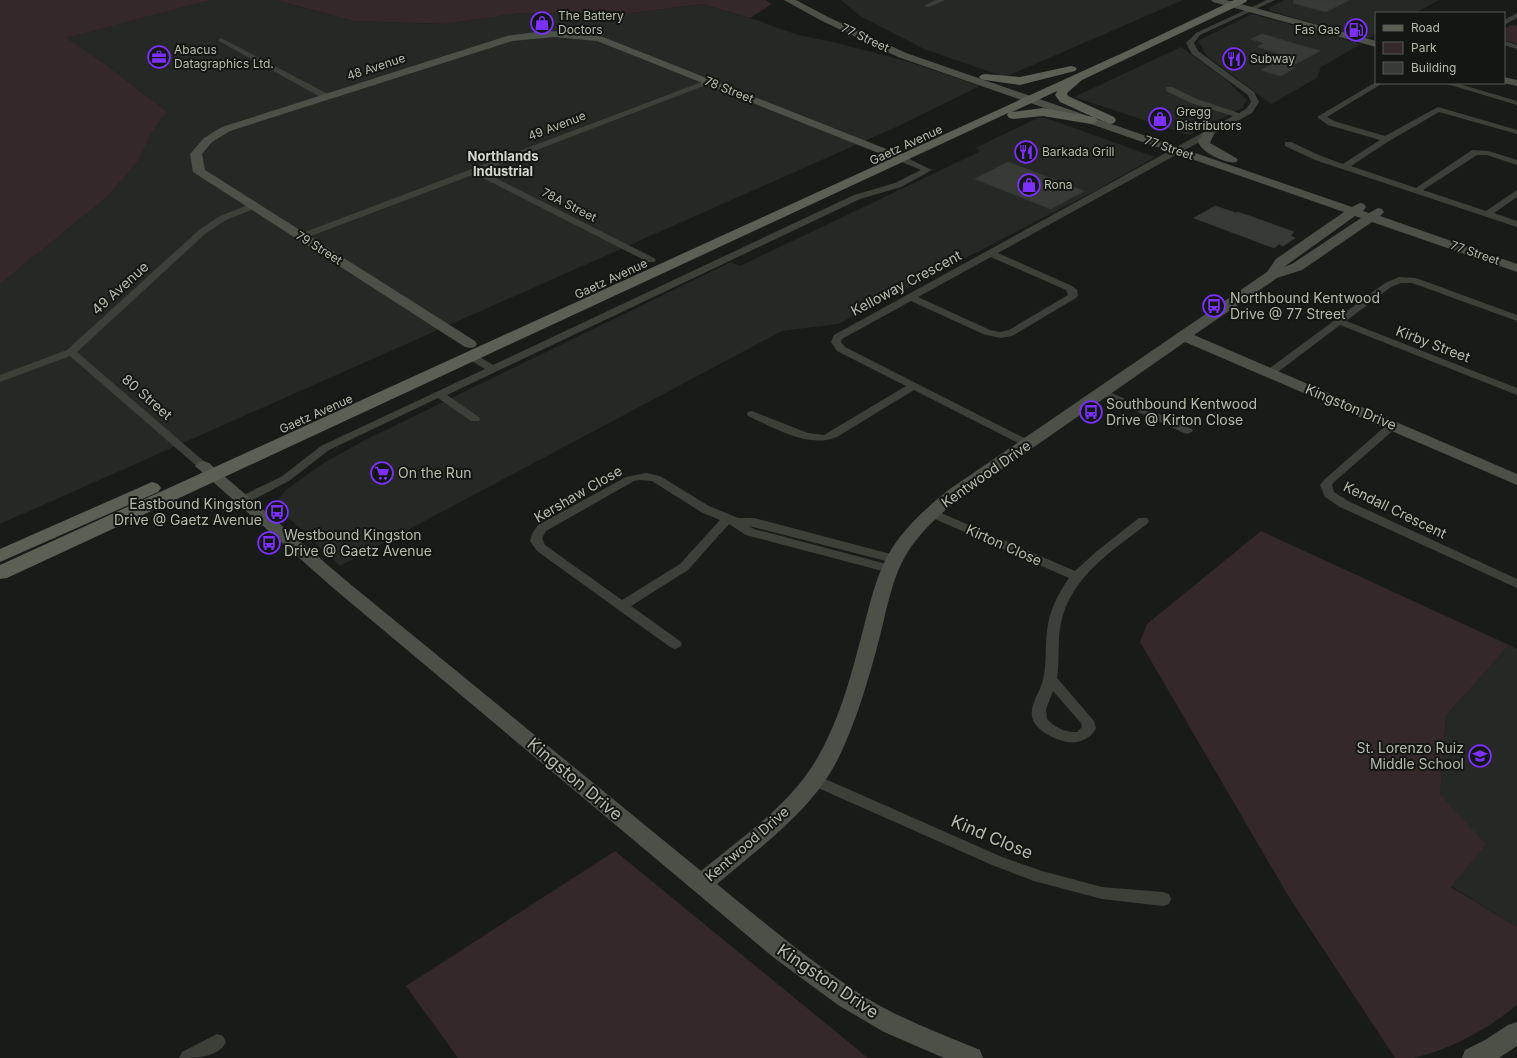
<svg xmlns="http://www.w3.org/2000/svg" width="1517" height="1058" viewBox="0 0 1517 1058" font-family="Inter,sans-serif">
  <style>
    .built { fill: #262825 }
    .green { fill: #34282a }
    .building { fill: #383a36; stroke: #343733 }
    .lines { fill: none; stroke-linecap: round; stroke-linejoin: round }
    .street { fill: #3d4039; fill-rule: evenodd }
    .secondary { fill: #4c5147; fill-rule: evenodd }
    .primary { fill: #5b6055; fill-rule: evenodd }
    .labels { text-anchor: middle; stroke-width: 4; stroke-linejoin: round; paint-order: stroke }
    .far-poi-label { font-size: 12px; fill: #b5bbaa; stroke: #141614; text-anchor: start }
    .far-street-label { font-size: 12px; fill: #b5bbaa; stroke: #141614 }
    .far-quarter-label { font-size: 13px; font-weight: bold; fill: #d2d7cc; stroke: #141614 }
    .street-label { font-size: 14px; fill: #b5bbaa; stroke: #141614 }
    .poi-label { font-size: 14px; fill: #b5bbaa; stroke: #141614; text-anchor: start }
    .near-street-label { font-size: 17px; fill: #b5bbaa; stroke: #141614 }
  </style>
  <rect width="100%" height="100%" fill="#191b19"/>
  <g class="built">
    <path d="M211 0H276L353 21 445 24 521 13 625 14 702 4 756 20 798 35 833 42 909 62 980 86 894 128 0 524V284L107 197 139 160 152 132 167 112 108 66 65 38Z"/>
    <path d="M841 0H1183L1005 77 924 49 860 16Z"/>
    <path d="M1284 0H1439L1415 13H1376V34L1367 39 1271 11 1269 8Z"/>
    <path d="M1252 14 1361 44 1321 67 1317 78 1271 104 1207 56 1198 41Z"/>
    <path d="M1181 47 1225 79 1247 100 1242 108 1189 135 1074 97Z"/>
    <path d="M1038 118H1046L1155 157 1093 192 838 324 782 331 340 566 274 504 286 490 322 464 363 441 731 262 740 266 981 151 975 148Z"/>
    <path d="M1509 645 1517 649V927L1451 886 1440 795 1446 716Z"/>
  </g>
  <g class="green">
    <path d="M0 0H211L66 38 108 66 167 112 152 132 139 160 107 197 0 284Z"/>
    <path d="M276 0H766L772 4 750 18 702 4 625 14 521 13 445 24 353 21Z"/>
    <path d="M1511 25 1517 26V44L1504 40V29Z"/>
    <path d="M1261 531 1509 645 1446 716 1440 795 1486 844 1451 887 1517 927V1005C1488 1029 1451 1049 1414 1058 1408 1058 1401 1058 1395 1058L1289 897 1140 642 1147 624Z"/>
    <path d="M615 851 868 1058H458L406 986Z"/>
  </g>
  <g class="building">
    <path d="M1294 0H1349L1326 12 1293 3Z"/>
    <path d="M1262 34 1320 51 1290 67 1294 68 1281 76 1261 70 1288 56 1257 47 1264 43 1251 39Z"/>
    <path d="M1008 162 1084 191 1051 209 975 179Z"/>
    <path d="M1215 206 1236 213 1238 212 1294 232 1290 236 1295 238 1283 246 1279 244 1274 248 1194 218Z"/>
  </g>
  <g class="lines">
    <g class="street">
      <path d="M936 0H945L929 7 924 6Z"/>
      <path d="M1267 0H1275L1200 35 1194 43 1198 51 1254 92 1259 102 1252 113 998 253 1072 286 1077 290 1078 296 1076 298 1012 336 1000 338 983 334 911 301 842 339 841 342 845 347 1032 442 1034 444 1032 446H1024L914 390 837 437C808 449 775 428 748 416L747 414 748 412 752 411 808 433 824 435 906 386 837 351 831 342 834 335 1233 116 1191 103 1166 91V87H1172L1197 99 1239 113 1246 109 1251 102 1248 95 1192 54 1186 43 1196 33ZM991 257 1066 290 1068 295 1009 330 1000 332 990 330 918 297Z"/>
      <path d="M1517 13V18L1504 25V20Z"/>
      <path d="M221 38 330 95 331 97 327 99H324L219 41 218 40Z"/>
      <path d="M1504 41 1517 45V49L1504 45Z"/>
      <path d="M707 80H713L714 82 482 171 654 258 656 260 654 262H648L475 174 303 239H297L296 237 297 235Z"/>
      <path d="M1376 82V83H1383L1327 117 1334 121 1385 136 1438 107 1517 130V134L1439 112 1389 141 1351 166 1416 188 1472 150 1488 151 1517 160V165L1487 155H1477L1423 190 1486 211 1517 190V197L1494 213 1517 221V227L1315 160 1285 146V142H1291L1321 156 1343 164 1380 140 1328 125 1317 117Z"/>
      <path d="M1444 83H1456L1517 101V105Z"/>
      <path d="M897 156H903L932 170 901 187 860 199 447 395 479 417 480 419 479 421H471L438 398 329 450 289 481 247 503H239L237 500 239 497 281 477 321 446 485 369 467 358 466 356 467 354H475L493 365 854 195 895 183 921 170 897 160Z"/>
      <path d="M253 203 257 206 256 208 226 220 205 234 77 352 207 464 209 466 207 468H199L70 356 0 382V375L67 350 199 230 220 216Z"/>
      <path d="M1399 277 1416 278 1517 315V321L1412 283H1401L1391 287 1346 321 1517 388V395L1340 325 1274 375H1266L1265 373 1266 371 1385 283Z"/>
      <path d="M1103 389 1192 429 1193 431 1188 434 1184 433 1099 394 1098 392Z"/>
      <path d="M1393 422 1398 425 1397 427 1333 483 1332 485 1334 492 1348 501 1517 579V588L1340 507 1325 497 1320 485 1325 479 1389 423Z"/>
      <path d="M646 473 660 476 709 506 738 518H754L898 556 900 559 898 562 894 563 749 526 754 529 894 566 896 569 894 572 890 573 746 535 729 524 688 570 631 606 680 641 682 644 680 647 675 649 670 647 537 551 530 541 532 534 538 525 626 477ZM640 480 652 481 701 512 720 520 680 564 622 600 545 545 542 538 546 531 634 481Z"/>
      <path d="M932 509 1075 571 1097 551 1139 518H1147L1149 521 1147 524C1112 551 1071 576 1061 623 1057 641 1060 660 1057 678L1094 721 1096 728C1092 736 1086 740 1077 742 1064 745 1035 732 1032 717 1030 704 1040 692 1043 680 1047 664 1045 647 1047 631 1049 611 1058 594 1069 578L928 516 926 513 928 510ZM1053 691 1081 723 1082 727 1077 732C1066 733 1054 727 1047 719L1046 709Z"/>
      <path d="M814 774 1002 857 1042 871 1102 887 1163 892 1169 894 1171 899 1169 904 1163 906 1102 899 1034 881 992 865 809 784 807 780 809 776Z"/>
      <path d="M217 1034 223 1036 226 1042C218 1058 195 1058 179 1058L182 1052Z"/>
    </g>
    <g class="secondary">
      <path d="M784 0H796L828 17 906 53 1352 207 1360 203 1364 204 1366 207 1363 211 1369 213 1378 208 1382 209 1384 212 1380 216 1517 264V272L1372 222 1302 270 1277 278 1194 335 1517 474V485L1185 342 959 499C940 514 920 532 907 553 892 578 887 608 880 636 869 678 857 720 838 759 811 812 761 846 717 884 761 920 806 958 854 990 892 1016 937 1032 980 1050L983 1058H944L884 1032 838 1005 773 957 332 587 195 466 197 463 203 461 209 463 344 579 701 871C743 836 792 804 819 755 841 716 852 672 863 630 870 604 875 579 888 555 902 530 925 509 947 491L1267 272 1276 259 1344 212 898 57 822 21ZM1355 216 1361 218 1292 264 1284 267Z"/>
      <path d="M1211 0H1226L1376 41V47L1213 2Z"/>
      <path d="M544 31 577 32 603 37 904 156 906 158 904 160H896L597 41 555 37 512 41 230 131 212 142 202 154 205 170 475 341 477 344 475 347 470 348 465 347 193 172 190 154 204 138 222 127 507 36Z"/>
      <path d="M1504 77 1517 80V86L1503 83Z"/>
      <path d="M1208 131 1214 134 1210 143 1236 158 1238 160 1236 162C1227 165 1199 151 1198 141L1204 132Z"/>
      <path d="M1517 1022V1046L1499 1058H1462L1465 1050 1485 1040 1508 1025Z"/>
    </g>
    <g class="primary">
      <path d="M1234 0H1247L1246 2 1082 80 1067 93 1068 96 1114 117 1116 120 1114 123 1110 124 1096 118 1097 120 1095 123 1091 124 1043 116 1013 119 1009 118 1007 115 1008 113 7 578 0 579V565L1129 50ZM1057 91 1055 95 1060 102 1093 117 1043 108 1012 112Z"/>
      <path d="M1071 66 1075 67 1077 69 1075 71 1020 85 985 80 981 79 979 77 981 75 985 74 1020 77Z"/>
      <path d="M152 482 158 484 161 488 158 492 0 562V549Z"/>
    </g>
  </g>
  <defs>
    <g id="shop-ring" transform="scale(1.15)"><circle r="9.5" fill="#141614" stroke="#7b30fc" stroke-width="1.5"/><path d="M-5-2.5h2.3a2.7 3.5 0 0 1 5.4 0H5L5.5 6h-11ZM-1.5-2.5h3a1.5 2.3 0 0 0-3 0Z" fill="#7b30fc"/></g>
    <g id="fuel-ring" transform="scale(1.15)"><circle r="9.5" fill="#141614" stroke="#7b30fc" stroke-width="1.5"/><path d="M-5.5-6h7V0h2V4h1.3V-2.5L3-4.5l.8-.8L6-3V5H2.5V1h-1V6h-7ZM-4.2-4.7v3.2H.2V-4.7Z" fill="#7b30fc"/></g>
    <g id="office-ring" transform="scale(1.15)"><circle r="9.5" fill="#141614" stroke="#7b30fc" stroke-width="1.5"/><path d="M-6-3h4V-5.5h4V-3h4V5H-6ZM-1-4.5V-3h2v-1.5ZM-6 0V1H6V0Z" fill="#7b30fc"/></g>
    <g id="restaurant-ring" transform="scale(1.15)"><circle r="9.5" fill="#141614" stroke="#7b30fc" stroke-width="1.5"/><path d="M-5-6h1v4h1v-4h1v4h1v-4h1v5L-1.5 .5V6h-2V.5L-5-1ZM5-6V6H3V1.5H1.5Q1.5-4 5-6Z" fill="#7b30fc"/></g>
    <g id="bus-ring" transform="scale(1.15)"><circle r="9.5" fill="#141614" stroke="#7b30fc" stroke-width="1.5"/><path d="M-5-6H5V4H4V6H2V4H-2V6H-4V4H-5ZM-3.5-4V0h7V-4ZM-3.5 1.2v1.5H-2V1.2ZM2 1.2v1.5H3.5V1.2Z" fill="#7b30fc"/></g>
    <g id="supermarket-ring" transform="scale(1.15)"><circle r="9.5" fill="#141614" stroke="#7b30fc" stroke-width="1.5"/><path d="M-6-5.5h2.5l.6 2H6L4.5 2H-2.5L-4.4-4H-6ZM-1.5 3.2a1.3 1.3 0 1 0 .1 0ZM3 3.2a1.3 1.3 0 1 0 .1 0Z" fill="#7b30fc"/></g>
    <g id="school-ring" transform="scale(1.15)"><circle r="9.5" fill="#141614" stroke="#7b30fc" stroke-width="1.5"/><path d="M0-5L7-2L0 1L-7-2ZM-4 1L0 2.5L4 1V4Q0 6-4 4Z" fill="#7b30fc"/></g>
  </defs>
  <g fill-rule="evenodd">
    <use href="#shop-ring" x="542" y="23"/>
    <use href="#fuel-ring" x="1356" y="30"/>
    <use href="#office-ring" x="159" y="57"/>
    <use href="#restaurant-ring" x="1234" y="59"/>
    <use href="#shop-ring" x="1160" y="119"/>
    <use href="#restaurant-ring" x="1026" y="152"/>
    <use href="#shop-ring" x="1029" y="185"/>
    <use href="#bus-ring" x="1214" y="306"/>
    <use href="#bus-ring" x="1091" y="412"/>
    <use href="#supermarket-ring" x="382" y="473"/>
    <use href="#bus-ring" x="277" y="512"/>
    <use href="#bus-ring" x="269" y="543"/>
    <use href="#school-ring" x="1480" y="756"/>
  </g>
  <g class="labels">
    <g class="far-poi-label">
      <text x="558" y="20">The Battery<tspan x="558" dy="14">Doctors</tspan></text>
      <text x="1340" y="34" text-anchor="end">Fas Gas</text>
      <text x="174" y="54">Abacus<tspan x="174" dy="14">Datagraphics Ltd.</tspan></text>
      <text x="1250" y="63">Subway</text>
      <text x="1176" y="116">Gregg<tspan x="1176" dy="14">Distributors</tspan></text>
      <text x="1042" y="156">Barkada Grill</text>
      <text x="1044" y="189">Rona</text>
    </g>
    <g class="far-street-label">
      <text transform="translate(865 38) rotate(25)" y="4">77 Street</text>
      <text transform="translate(376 67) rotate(-18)" y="4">48 Avenue</text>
      <text transform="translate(729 90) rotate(22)" y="4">78 Street</text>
      <text transform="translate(557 126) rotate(-21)" y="4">49 Avenue</text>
      <text transform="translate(906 145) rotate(-25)" y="4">Gaetz Avenue</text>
      <text transform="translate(1169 148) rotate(19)" y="4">77 Street</text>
      <text transform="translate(569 205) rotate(27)" y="4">78A Street</text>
      <text transform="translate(319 248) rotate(32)" y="4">79 Street</text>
      <text transform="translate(1475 253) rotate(19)" y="4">77 Street</text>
      <text transform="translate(611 279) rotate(-25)" y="4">Gaetz Avenue</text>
      <text transform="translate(316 414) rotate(-24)" y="4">Gaetz Avenue</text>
    </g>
    <g class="far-quarter-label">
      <text x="503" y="161">Northlands<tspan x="503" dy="15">Industrial</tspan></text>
    </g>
    <g class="street-label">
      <text transform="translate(906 283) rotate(-28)" y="5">Kelloway Crescent</text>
      <text transform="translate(120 288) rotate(-42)" y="5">49 Avenue</text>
      <text transform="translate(1433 344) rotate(21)" y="5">Kirby Street</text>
      <text transform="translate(147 397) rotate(41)" y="5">80 Street</text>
      <text transform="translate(1351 407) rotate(23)" y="5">Kingston Drive</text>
      <text transform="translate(986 474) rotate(-35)" y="5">Kentwood Drive</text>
      <text transform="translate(578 494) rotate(-30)" y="5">Kershaw Close</text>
      <text transform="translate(1395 510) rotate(26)" y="5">Kendall Crescent</text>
      <text transform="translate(1004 545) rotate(24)" y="5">Kirton Close</text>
      <text transform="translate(747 844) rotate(-41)" y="5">Kentwood Drive</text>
    </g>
    <g class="poi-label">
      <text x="1230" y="303">Northbound Kentwood<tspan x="1230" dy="16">Drive @ 77 Street</tspan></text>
      <text x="1106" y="409">Southbound Kentwood<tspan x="1106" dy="16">Drive @ Kirton Close</tspan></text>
      <text x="398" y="478">On the Run</text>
      <text x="262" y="509" text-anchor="end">Eastbound Kingston<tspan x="262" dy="16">Drive @ Gaetz Avenue</tspan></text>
      <text x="284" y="540">Westbound Kingston<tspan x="284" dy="16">Drive @ Gaetz Avenue</tspan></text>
      <text x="1464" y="753" text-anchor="end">St. Lorenzo Ruiz<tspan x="1464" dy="16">Middle School</tspan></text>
    </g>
    <g class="near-street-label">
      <text transform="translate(575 779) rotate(40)" y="6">Kingston Drive</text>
      <text transform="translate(992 837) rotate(23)" y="6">Kind Close</text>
      <text transform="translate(828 981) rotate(34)" y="6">Kingston Drive</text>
    </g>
  </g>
  <rect x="1375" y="12" width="130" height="72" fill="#141614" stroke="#545850"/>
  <rect x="1383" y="25" width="20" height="6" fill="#5b6055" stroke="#545850"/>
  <text x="1411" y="32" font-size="12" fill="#b5bbaa">Road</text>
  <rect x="1383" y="42" width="20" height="12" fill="#34282a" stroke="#545850"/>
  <text x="1411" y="52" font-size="12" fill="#b5bbaa">Park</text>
  <rect x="1383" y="62" width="20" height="12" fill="#383a36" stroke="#545850"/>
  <text x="1411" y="72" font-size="12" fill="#b5bbaa">Building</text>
</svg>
